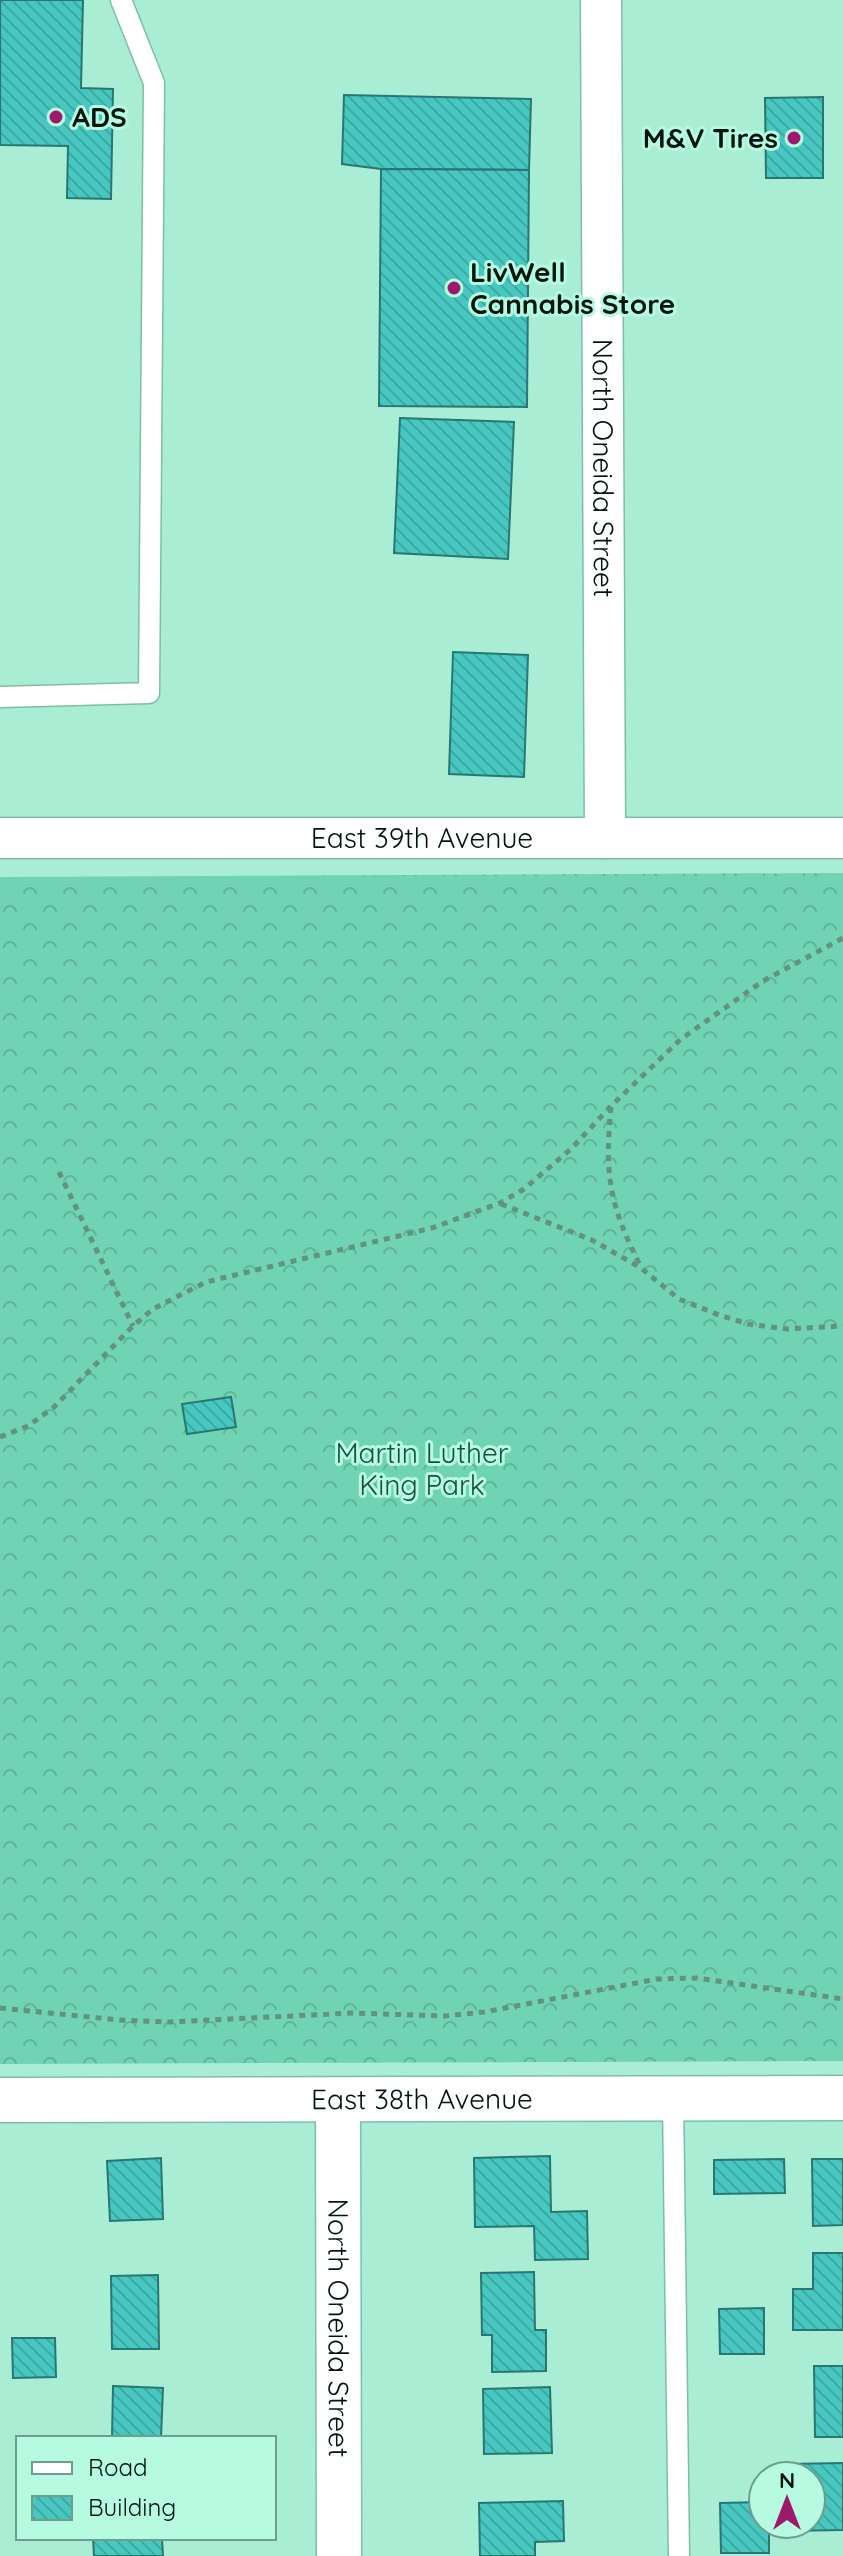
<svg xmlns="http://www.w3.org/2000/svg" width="843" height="2556" viewBox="0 0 843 2556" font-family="Quicksand,sans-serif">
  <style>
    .forest { fill: url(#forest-crowns) }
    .building { fill: url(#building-back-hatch); stroke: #297773; stroke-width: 2 }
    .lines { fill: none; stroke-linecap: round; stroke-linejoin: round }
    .lane-casing { stroke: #7dbea7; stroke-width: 23 }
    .street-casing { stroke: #7dbea7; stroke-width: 43 }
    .secondary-casing { stroke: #7dbea7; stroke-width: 47 }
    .path { stroke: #639281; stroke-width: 5; stroke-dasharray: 6 6; stroke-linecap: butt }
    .lane { stroke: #fff; stroke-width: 20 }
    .street { stroke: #fff; stroke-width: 40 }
    .secondary { stroke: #fff; stroke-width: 44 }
    .poi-dot { fill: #9e1969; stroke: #b7fae2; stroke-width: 3 }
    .labels { text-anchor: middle; stroke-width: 6; stroke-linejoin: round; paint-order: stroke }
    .poi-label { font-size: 28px; font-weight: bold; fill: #00150e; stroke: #b7fae2; text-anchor: start }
    .street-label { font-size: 28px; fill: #00150e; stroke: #b7fae2 }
    .park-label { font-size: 28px; fill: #155140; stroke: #b7fae2 }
  </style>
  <defs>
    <pattern id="forest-crowns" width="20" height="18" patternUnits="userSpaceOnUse" patternTransform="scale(2)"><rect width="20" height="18" fill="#70d3b3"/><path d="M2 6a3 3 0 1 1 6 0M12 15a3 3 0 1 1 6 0" fill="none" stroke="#5fb499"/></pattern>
    <pattern id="building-back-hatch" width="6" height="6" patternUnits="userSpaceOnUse" patternTransform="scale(2)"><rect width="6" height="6" fill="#47c7c0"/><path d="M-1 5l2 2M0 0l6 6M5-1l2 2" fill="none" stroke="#3caaa4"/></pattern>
  </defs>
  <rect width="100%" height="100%" fill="#aaedd5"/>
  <path class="forest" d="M843 873V2061L0 2064V877Z"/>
  <g class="building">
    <path d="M0 0H83L81 88 113 89 111 199 67 198 68 146 0 145Z"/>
    <path d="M344 95 531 99 529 170 381 169 342 164Z"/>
    <path d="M823 97V178H766L765 98Z"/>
    <path d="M381 169 529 170 527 407 379 406Z"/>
    <path d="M400 418 514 422 508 559 394 553Z"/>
    <path d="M453 652 528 655 524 777 449 774Z"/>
    <path d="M231 1397 236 1427 187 1434 182 1404Z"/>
    <path d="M550 2156 551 2212 587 2211 588 2259 535 2260 534 2226 475 2227 474 2158Z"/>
    <path d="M161 2158 163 2219 110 2221 107 2161Z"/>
    <path d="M784 2159 785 2193 714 2194V2160Z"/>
    <path d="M812 2159H843V2225L813 2226Z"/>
    <path d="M813 2253H843V2330H793V2289H813Z"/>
    <path d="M534 2272 535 2330H546V2371L492 2372V2335H482L481 2273Z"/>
    <path d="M158 2275 159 2349H112L111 2276Z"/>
    <path d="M764 2308V2354H720L719 2309Z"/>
    <path d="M12 2338H55L56 2377 13 2378Z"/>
    <path d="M814 2366H843V2437H815Z"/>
    <path d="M113 2386 163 2388 161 2438H112Z"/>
    <path d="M550 2387 552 2453 484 2454 483 2389Z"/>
    <path d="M843 2463V2530L787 2531V2524H811V2476H786V2464Z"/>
    <path d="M563 2501 564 2541 535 2542V2556H480L479 2503Z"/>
    <path d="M763 2502V2524H769V2553H721L720 2503Z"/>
    <path d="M93 2538H162L163 2556H94Z"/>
  </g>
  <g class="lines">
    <g class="lane-casing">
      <g id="lane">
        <path d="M0 697 149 693 154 83 121 0"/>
        <path d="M673 2098 679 2556"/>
      </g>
    </g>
    <g class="street-casing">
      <g id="street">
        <path id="s1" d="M601 0 605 838"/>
        <path id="s2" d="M0 838H843"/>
      </g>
    </g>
    <g class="secondary-casing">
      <g id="secondary">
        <path id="s3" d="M0 2100 843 2098"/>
        <path id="s4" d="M338 2100 339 2556"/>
      </g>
    </g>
    <g class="path">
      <path d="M611 1107C604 1175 610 1207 641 1267"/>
      <path d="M59 1172 133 1326"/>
      <path d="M501 1204 592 1240 641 1268 679 1299 719 1315 748 1324 787 1329 843 1326"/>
      <path d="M0 1437 28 1426 54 1407 133 1326 153 1309 206 1282 432 1228 500 1203 524 1189 572 1148 611 1106 681 1039 763 981 843 938"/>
      <path d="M0 2008 119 2020 169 2022 352 2013 445 2016 484 2012 657 1979 697 1978 843 1999"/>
    </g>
    <use href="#lane" class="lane"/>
    <use href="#street" class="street"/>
    <use href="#secondary" class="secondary"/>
  </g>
  <g class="poi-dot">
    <circle cx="56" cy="117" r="8"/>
    <circle cx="794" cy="138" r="8"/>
    <circle cx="454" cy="288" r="8"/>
  </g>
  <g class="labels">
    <g class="poi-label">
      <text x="72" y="127">ADS</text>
      <text x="778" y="148" text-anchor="end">M&amp;V Tires</text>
      <text x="470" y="282">LivWell<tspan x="470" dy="32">Cannabis Store</tspan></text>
    </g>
    <g class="street-label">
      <text dy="10" stroke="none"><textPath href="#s1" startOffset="468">North Oneida Street</textPath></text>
      <text dy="10" stroke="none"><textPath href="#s2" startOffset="422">East 39th Avenue</textPath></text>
      <text dy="10" stroke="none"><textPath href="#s3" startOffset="422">East 38th Avenue</textPath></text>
      <text dy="10" stroke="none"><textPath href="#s4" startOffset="228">North Oneida Street</textPath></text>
    </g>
    <g class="park-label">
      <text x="422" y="1463">Martin Luther<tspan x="422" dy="32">King Park</tspan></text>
    </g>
  </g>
  <rect x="16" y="2436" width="260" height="104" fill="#b7fae2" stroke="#6e9e8d" stroke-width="2"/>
  <rect x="32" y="2462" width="40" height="12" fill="#ffffff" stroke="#6e9e8d" stroke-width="2"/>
  <text x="88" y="2476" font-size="24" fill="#00150e">Road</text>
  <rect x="32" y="2496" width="40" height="24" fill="url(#building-back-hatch)" stroke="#6e9e8d" stroke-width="2"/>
  <text x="88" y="2516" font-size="24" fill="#00150e">Building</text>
  <g transform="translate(787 2500)"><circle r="38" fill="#b7fae2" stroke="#6e9e8d" stroke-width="2"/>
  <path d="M0-6L14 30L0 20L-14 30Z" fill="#9e1969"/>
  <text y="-12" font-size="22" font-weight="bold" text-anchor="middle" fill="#00150e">N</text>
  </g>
</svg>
